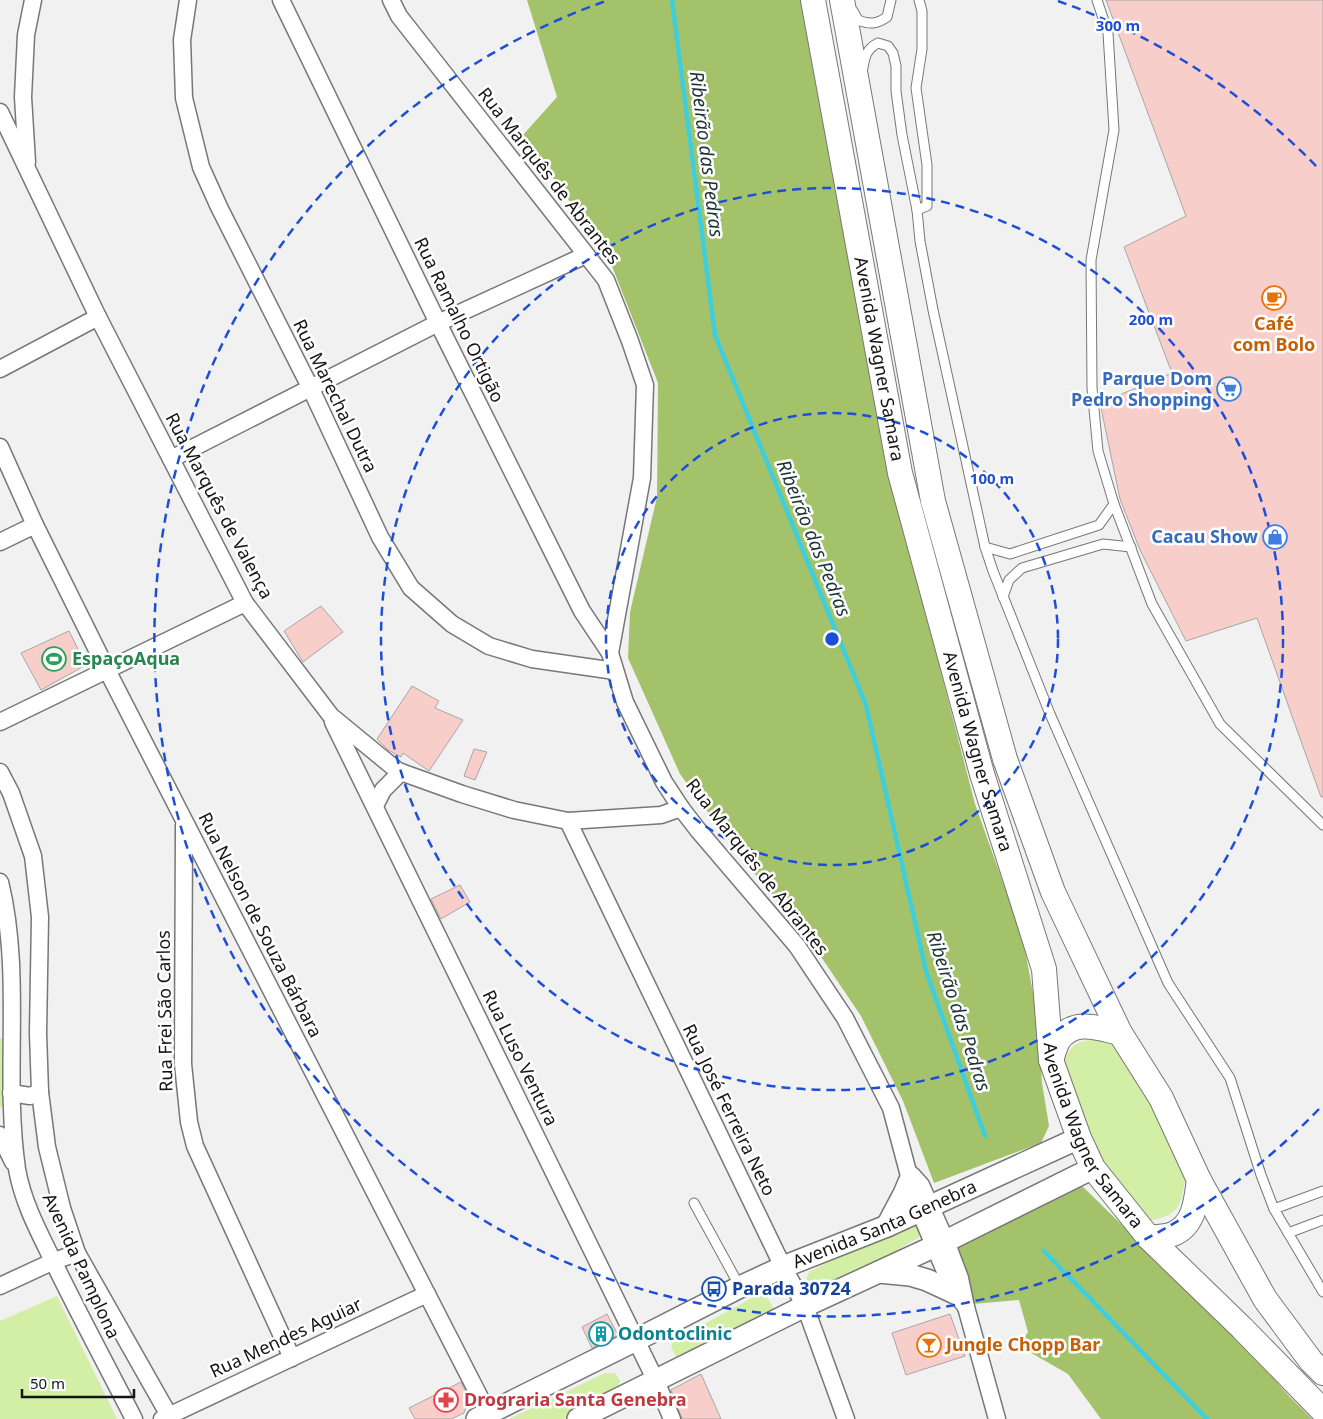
<svg xmlns="http://www.w3.org/2000/svg" width="1323" height="1419" viewBox="0 0 1323 1419" font-family="'Noto Sans',sans-serif">
  <style>
    .green { fill: #d3eea5 }
    .forest { fill: #a4c26a }
    .lines { fill: none; stroke-linecap: round; stroke-linejoin: round }
    .stream { stroke: #3fcfdc; stroke-width: 4.5 }
    .building { fill: #f8ceca; stroke: #a8a6a6 }
    .service-casing { stroke: #767777; stroke-width: 11 }
    .minor-casing { stroke: #767777; stroke-width: 19 }
    .tertiary-casing { stroke: #767777; stroke-width: 24 }
    .secondary-casing { stroke: #767777; stroke-width: 26 }
    .service { stroke: #fff; stroke-width: 9 }
    .minor { stroke: #fff; stroke-width: 16 }
    .tertiary { stroke: #fff; stroke-width: 21 }
    .secondary { stroke: #fff; stroke-width: 24 }
    .ring { fill: none; stroke: #1d4ed8; stroke-width: 2.5; stroke-dasharray: 9 6 }
    .labels { text-anchor: middle; stroke-width: 5; stroke-linejoin: round; paint-order: stroke }
    .street-label { font-size: 18px; fill: #141415; stroke: #fff }
    .food-label { font-size: 18px; font-weight: bold; fill: #c56008; stroke: #fff }
    .shop-label { font-size: 18px; font-weight: bold; fill: #366cbe; stroke: #fff; text-anchor: end }
    .leisure-label { font-size: 18px; font-weight: bold; fill: #27864d; stroke: #fff; text-anchor: start }
    .transit-label { font-size: 18px; font-weight: bold; fill: #164399; stroke: #fff; text-anchor: start }
    .culture-label { font-size: 18px; font-weight: bold; fill: #0d838f; stroke: #fff; text-anchor: start }
    .health-label { font-size: 18px; font-weight: bold; fill: #be3a42; stroke: #fff; text-anchor: start }
    .water-label { font-size: 19px; font-style: italic; fill: #1d3436; stroke: #fff }
    .centre { fill: #1d4ed8; stroke: #fff; stroke-width: 2.5 }
    .ring-label { font-size: 15px; text-anchor: middle; font-weight: bold; fill: #1d4ed8; stroke: #fff; stroke-width: 5; stroke-linejoin: round; paint-order: stroke }
  </style>
  <rect width="100%" height="100%" fill="#f1f1f2"/>
  <g class="green">
    <path d="M4 1037 6 1105 0 1108V1039Z"/>
    <path d="M1094 1040 1120 1046 1187 1171C1179 1209 1183 1215 1142 1222L1103 1163 1087 1131 1061 1069C1068 1050 1072 1041 1094 1040Z"/>
    <path d="M915 1220 921 1232 918 1238 820 1295 811 1288 806 1280 809 1272 904 1223Z"/>
    <path d="M759 1294 766 1296 775 1310 677 1359 671 1347 673 1341Z"/>
    <path d="M57 1296 117 1419H0V1321Z"/>
    <path d="M605 1373H615L620 1381 617 1390 563 1419H509Z"/>
  </g>
  <g class="forest">
    <path d="M527 0H804L888 467 975 804 1023 939 1038 1020 1042 1083 1049 1126 1041 1143 934 1183 903 1101 861 1016 809 939 740 856 680 774 628 658 630 612 657 497 658 383 608 256 523 135 557 97Z"/>
    <path d="M1081 1185 1233 1333 1289 1396 1312 1419H1101L1068 1374 1019 1346 1028 1332 1019 1300 973 1304 955 1248Z"/>
  </g>
  <g class="lines">
    <g class="stream">
      <path d="M672 0 715 335 866 705 926 971 985 1136"/>
      <path d="M1044 1251 1207 1419"/>
    </g>
  </g>
  <g class="building">
    <path d="M1106 0H1323V797H1321L1257 618 1186 641 1140 550 1120 499 1100 403 1172 373 1124 247 1186 216Z"/>
    <path d="M321 606 343 632 303 662 284 631Z"/>
    <path d="M69 631 86 665 41 690 21 653Z"/>
    <path d="M412 686 439 701 435 708 463 720 429 771 403 753 401 757 388 750 377 739Z"/>
    <path d="M474 749 487 752 475 780 464 776Z"/>
    <path d="M460 885 470 902 441 919 431 899Z"/>
    <path d="M607 1314 618 1335 592 1348 582 1327Z"/>
    <path d="M950 1314 965 1356 906 1375 892 1333Z"/>
    <path d="M701 1374 721 1419H682L671 1390Z"/>
    <path d="M461 1382 469 1398 464 1413 451 1419H415L409 1408Z"/>
  </g>
  <g class="lines">
    <g class="service-casing">
      <g id="service">
        <path d="M853 11 858 20C870 25 877 24 887 17L891 0"/>
        <path d="M863 68C865 55 867 49 878 43L888 46 893 53 896 66V91L902 135 917 210 920 241 933 310 985 547 993 571 1050 714 1168 983 1230 1078 1261 1175 1274 1209 1323 1292"/>
        <path d="M917 210 927 206V165L916 88 922 49V11L919 0"/>
        <path d="M1114 504 1152 604 1220 724 1323 825"/>
        <path d="M985 547 1010 554 1099 525 1114 504 1098 451 1092 388 1091 260 1114 130 1108 33 1097 0"/>
        <path d="M1003 597 1009 580 1022 568 1103 544 1131 547"/>
        <path d="M694 1203 740 1287"/>
        <path d="M1274 1209 1323 1191"/>
        <path d="M1288 1233 1323 1220"/>
      </g>
    </g>
    <g class="minor-casing">
      <g id="minor">
        <path d="M188 0 182 40 184 98 201 167 219 207 311 389 380 537 411 588 452 624 489 646 532 659 615 671"/>
        <path d="M281 0 438 323 582 611 610 653"/>
        <path d="M391 0 399 16 606 280 630 341 645 385 642 478 610 653 625 702 664 782 681 808 698 830 797 946 845 1018 891 1108 908 1172 911 1191 950 1283 955 1293 966 1307"/>
        <path d="M0 112 98 317 245 603 331 716 398 771 462 794 514 810 568 821 661 815 681 808"/>
        <path d="M27 162 23 97 26 35 33 0"/>
        <path d="M0 369 98 317"/>
        <path d="M0 447 35 525 107 670 491 1419"/>
        <path d="M171 459 438 323 586 255"/>
        <path d="M0 542 35 525"/>
        <path d="M0 722 245 603"/>
        <path d="M333 722 656 1381 672 1419"/>
        <path d="M0 772 11 793 33 856 40 917 38 1033 40 1092 47 1147 62 1208 77 1253 171 1419"/>
        <path d="M375 806 383 790 401 772"/>
        <path d="M568 821 783 1267 805 1306 846 1419"/>
        <path d="M184 825 183 1064 189 1122 195 1146 292 1358"/>
        <path d="M0 882C23 976 3 1073 17 1169 23 1204 41 1236 56 1267 81 1318 108 1368 134 1419"/>
        <path d="M11 1093 30 1096 40 1092"/>
        <path d="M0 1135 13 1162"/>
        <path d="M912 1175 921 1185 946 1241 960 1278 966 1307 997 1419"/>
        <path d="M0 1286 54 1261 77 1253"/>
        <path d="M162 1419 427 1294"/>
      </g>
    </g>
    <g class="tertiary-casing">
      <g id="tertiary">
        <path d="M887 1226 904 1194 909 1182"/>
        <path d="M879 1272 910 1275 927 1280 955 1293"/>
        <path id="s1" d="M477 1419 636 1340 740 1287 783 1267 887 1226 1079 1138"/>
        <path d="M578 1419 805 1306 946 1241 1093 1168"/>
      </g>
    </g>
    <g class="secondary-casing">
      <g id="secondary">
        <path id="s2" d="M813 0 900 473 982 774 1044 969 1051 1060 1079 1138 1093 1168 1149 1238 1242 1328 1323 1411"/>
        <path d="M842 0 933 501 1005 759 1053 892 1120 1033 1161 1098 1199 1180 1265 1299 1311 1361 1323 1373"/>
        <path d="M1051 1060C1053 1054 1055 1047 1058 1041 1073 1018 1098 1028 1120 1033"/>
        <path d="M1149 1238C1156 1237 1166 1237 1173 1234 1195 1225 1196 1200 1199 1180"/>
      </g>
    </g>
    <use href="#service" class="service"/>
    <use href="#minor" class="minor"/>
    <use href="#tertiary" class="tertiary"/>
    <use href="#secondary" class="secondary"/>
  </g>
  <g class="ring">
    <circle cx="832" cy="639" r="226"/>
    <circle cx="832" cy="639" r="451"/>
    <path d="M1319 1109A677 677 0 1 1 606 1M1058 1A677 677 0 0 1 1319 169"/>
  </g>
  <defs>
    <g id="cafe-ring" transform="scale(1.25)"><circle r="9.5" fill="#fff" stroke="#e8710a" stroke-width="1.5"/><path d="M-5.5-4.5H6V0H3Q3 3.5 0 3.5H-2.5Q-5.5 3.5-5.5 0ZM3-3.2v2h1.7v-2ZM-6 4.5H4V6H-6Z" fill="#e8710a"/></g>
    <g id="supermarket-ring" transform="scale(1.25)"><circle r="9.5" fill="#fff" stroke="#3f7fe0" stroke-width="1.5"/><path d="M-6-5.5h2.5l.6 2H6L4.5 2H-2.5L-4.4-4H-6ZM-1.5 3.2a1.3 1.3 0 1 0 .1 0ZM3 3.2a1.3 1.3 0 1 0 .1 0Z" fill="#3f7fe0"/></g>
    <g id="shop-ring" transform="scale(1.25)"><circle r="9.5" fill="#fff" stroke="#3f7fe0" stroke-width="1.5"/><path d="M-5-2.5h2.3a2.7 3.5 0 0 1 5.4 0H5L5.5 6h-11ZM-1.5-2.5h3a1.5 2.3 0 0 0-3 0Z" fill="#3f7fe0"/></g>
    <g id="stadium-ring" transform="scale(1.25)"><circle r="9.5" fill="#fff" stroke="#2e9e5b" stroke-width="1.5"/><path d="M0-5a6.5 5 0 1 0 0 10a6.5 5 0 1 0 0-10ZM-3.5-1.8h7v3.6h-7Z" fill="#2e9e5b"/></g>
    <g id="bus-ring" transform="scale(1.25)"><circle r="9.5" fill="#fff" stroke="#1a4fb4" stroke-width="1.5"/><path d="M-5-6H5V4H4V6H2V4H-2V6H-4V4H-5ZM-3.5-4V0h7V-4ZM-3.5 1.2v1.5H-2V1.2ZM2 1.2v1.5H3.5V1.2Z" fill="#1a4fb4"/></g>
    <g id="building-ring" transform="scale(1.25)"><circle r="9.5" fill="#fff" stroke="#0f9aa8" stroke-width="1.5"/><path d="M-4-6H4V6H1V3H-1V6H-4ZM-2.5-4.3h1.7v1.8h-1.7ZM.8-4.3h1.7v1.8H.8ZM-2.5-1h1.7V.8h-1.7ZM.8-1h1.7V.8H.8Z" fill="#0f9aa8"/></g>
    <g id="bar-ring" transform="scale(1.25)"><circle r="9.5" fill="#fff" stroke="#e8710a" stroke-width="1.5"/><path d="M-6-5H6L.8 .8V4.5H3.5V6h-7V4.5H-.8V.8Z" fill="#e8710a"/></g>
    <g id="pharmacy-ring" transform="scale(1.25)"><circle r="9.5" fill="#fff" stroke="#e0444e" stroke-width="1.5"/><path d="M-2-6h4v4h4v4h-4v4h-4v-4h-4v-4h4Z" fill="#e0444e"/></g>
  </defs>
  <g fill-rule="evenodd">
    <use href="#cafe-ring" x="1274" y="298"/>
    <use href="#supermarket-ring" x="1229" y="389"/>
    <use href="#shop-ring" x="1275" y="537"/>
    <use href="#stadium-ring" x="54" y="659"/>
    <use href="#bus-ring" x="714" y="1289"/>
    <use href="#building-ring" x="601" y="1334"/>
    <use href="#bar-ring" x="929" y="1345"/>
    <use href="#pharmacy-ring" x="446" y="1400"/>
  </g>
  <g class="labels">
    <g class="street-label">
      <text transform="translate(549 176) rotate(52)" y="6">Rua Marquês de Abrantes</text>
      <text transform="translate(459 320) rotate(64)" y="6">Rua Ramalho Ortigão</text>
      <text dy="6" stroke="none"><textPath href="#s2" startOffset="365">Avenida Wagner Samara</textPath></text>
      <text transform="translate(335 396) rotate(64)" y="6">Rua Marechal Dutra</text>
      <text transform="translate(219 506) rotate(62)" y="6">Rua Marquês de Valença</text>
      <text dy="6" stroke="none"><textPath href="#s2" startOffset="770">Avenida Wagner Samara</textPath></text>
      <text transform="translate(757 867) rotate(52)" y="6">Rua Marquês de Abrantes</text>
      <text transform="translate(260 925) rotate(63)" y="6">Rua Nelson de Souza Bárbara</text>
      <text transform="translate(165 1011) rotate(-91)" y="6">Rua Frei São Carlos</text>
      <text transform="translate(520 1058) rotate(64)" y="6">Rua Luso Ventura</text>
      <text transform="translate(729 1110) rotate(64)" y="6">Rua José Ferreira Neto</text>
      <text dy="6" stroke="none"><textPath href="#s2" startOffset="1175">Avenida Wagner Samara</textPath></text>
      <text dy="6" stroke="none"><textPath href="#s1" startOffset="452">Avenida Santa Genebra</textPath></text>
      <text transform="translate(81 1266) rotate(65)" y="6">Avenida Pamplona</text>
      <text transform="translate(286 1338) rotate(-25)" y="6">Rua Mendes Aguiar</text>
    </g>
    <g class="food-label">
      <text x="1274" y="330">Café<tspan x="1274" dy="21">com Bolo</tspan></text>
      <text x="946" y="1351" text-anchor="start">Jungle Chopp Bar</text>
    </g>
    <g class="shop-label">
      <text x="1212" y="385">Parque Dom<tspan x="1212" dy="21">Pedro Shopping</tspan></text>
      <text x="1258" y="543">Cacau Show</text>
    </g>
    <g class="leisure-label">
      <text x="72" y="665">EspaçoAqua</text>
    </g>
    <g class="transit-label">
      <text x="732" y="1295">Parada 30724</text>
    </g>
    <g class="culture-label">
      <text x="618" y="1340">Odontoclinic</text>
    </g>
    <g class="health-label">
      <text x="464" y="1406">Drograria Santa Genebra</text>
    </g>
    <g class="water-label">
      <text transform="translate(707 154) rotate(83)" y="7">Ribeirão das Pedras</text>
      <text transform="translate(814 538) rotate(68)" y="7">Ribeirão das Pedras</text>
      <text transform="translate(959 1011) rotate(72)" y="7">Ribeirão das Pedras</text>
    </g>
  </g>
  <circle cx="832" cy="639" r="8" class="centre"/>
  <g class="ring-label">
    <text x="1118" y="31">300 m</text>
    <text x="1151" y="325">200 m</text>
    <text x="992" y="484">100 m</text>
  </g>
  <path d="M22 1389v8h112v-8" fill="none" stroke="#141415" stroke-width="2.5"/>
  <text x="30" y="1389" font-size="15" fill="#141415" stroke="#ffffff" stroke-width="4" paint-order="stroke">50 m</text>
</svg>
